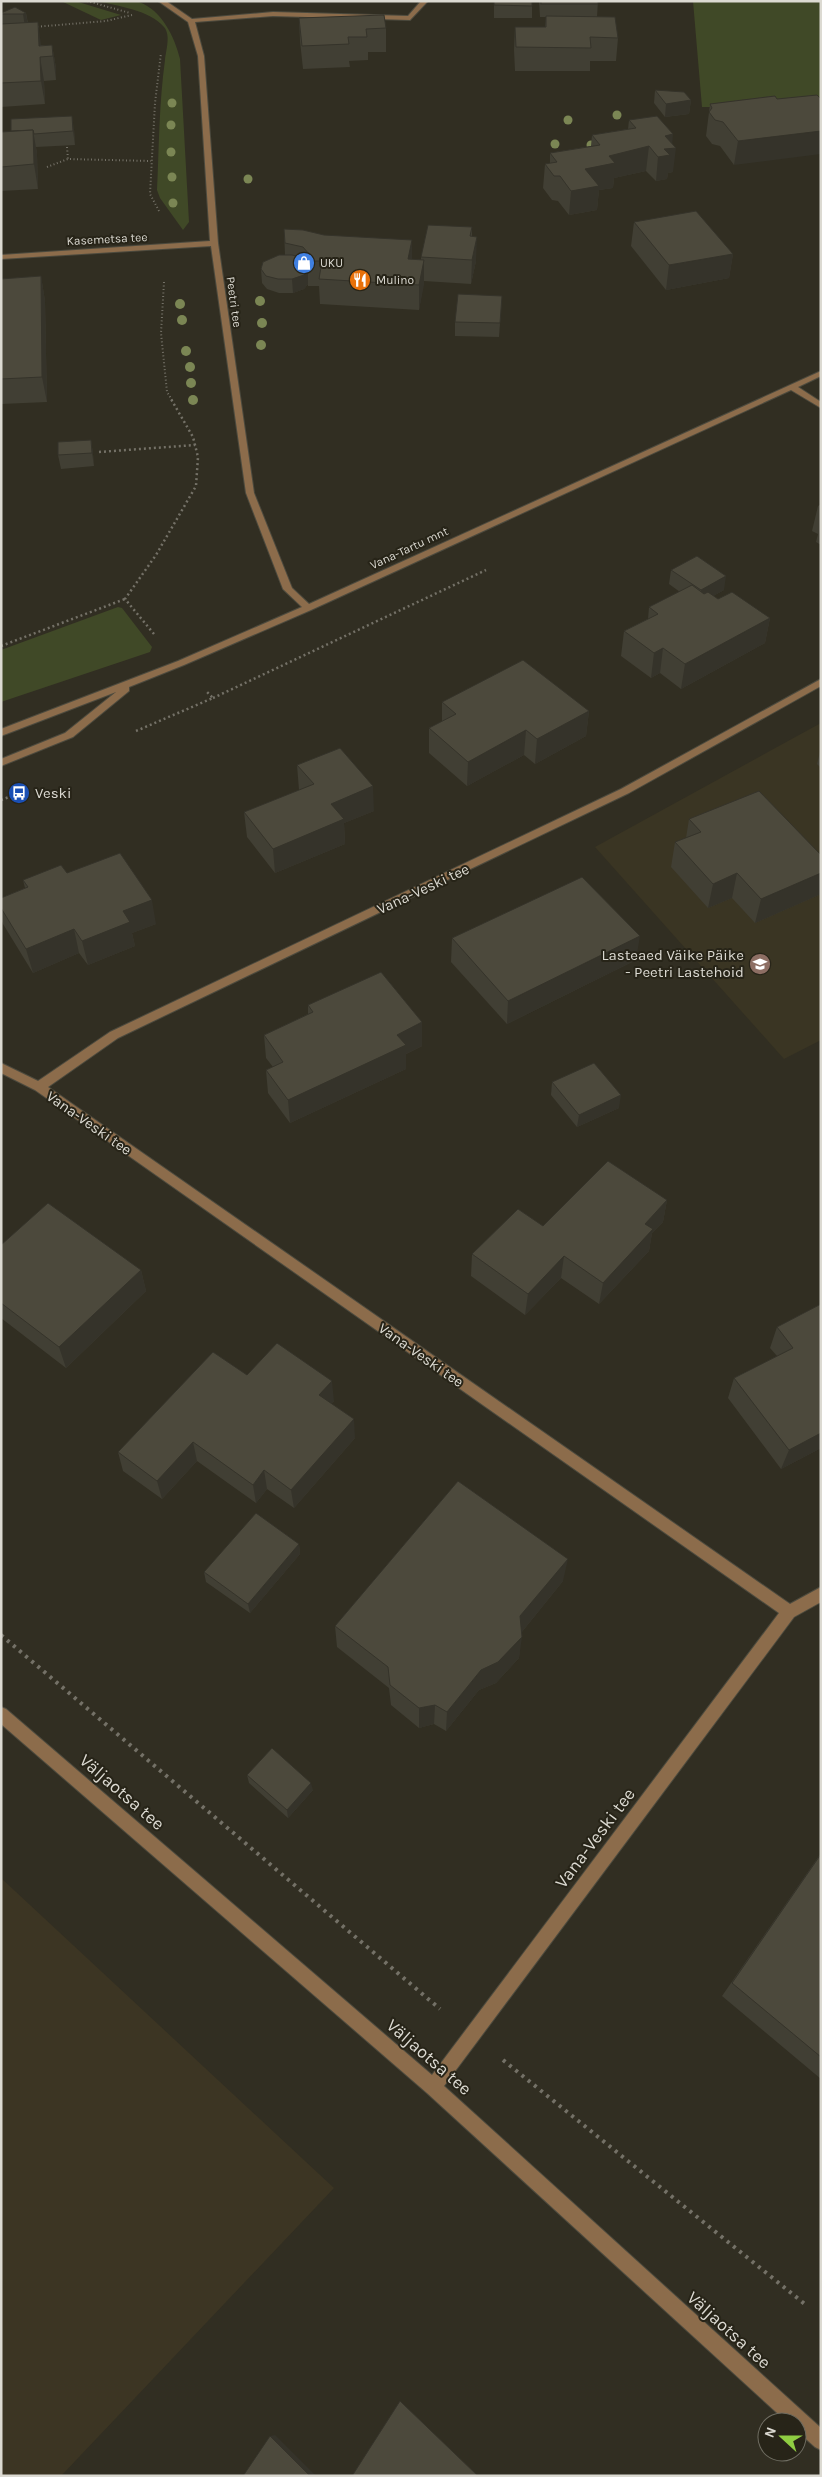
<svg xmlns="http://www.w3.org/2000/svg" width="822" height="2477" viewBox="0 0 822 2477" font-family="Karla,sans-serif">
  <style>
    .industrial { fill: #3c3523 }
    .built { fill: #3a3523 }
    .green { fill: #404927 }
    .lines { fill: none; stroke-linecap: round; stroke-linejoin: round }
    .minor-casing { stroke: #4c4a3e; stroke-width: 2 }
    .path-far2 { stroke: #747167; stroke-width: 2; stroke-dasharray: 1 2.5; stroke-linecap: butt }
    .path-far1 { stroke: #747167; stroke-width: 2.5; stroke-dasharray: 2 3; stroke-linecap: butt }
    .path { stroke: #747167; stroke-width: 4; stroke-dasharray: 3 5; stroke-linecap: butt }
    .minor { fill: #8c6c4b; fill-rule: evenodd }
    .tree { fill: #7b8654 }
    .wall { fill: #413f34 }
    .shaded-wall { fill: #35332a }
    .building { fill: #4c493c; stroke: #35332a }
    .labels { text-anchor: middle; stroke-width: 4; stroke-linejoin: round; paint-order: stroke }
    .far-street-label { font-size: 12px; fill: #dcdad2; stroke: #272418 }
    .far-poi-label { font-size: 12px; fill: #dcdad2; stroke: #272418; text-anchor: start }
    .poi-label { font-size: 15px; fill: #dcdad2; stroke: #272418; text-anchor: start }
    .street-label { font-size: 15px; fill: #dcdad2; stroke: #272418 }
    .near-street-label { font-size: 18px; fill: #dcdad2; stroke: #272418 }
  </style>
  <rect width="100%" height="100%" fill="#312e22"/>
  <path class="industrial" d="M1 1878 334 2188 61 2476H1Z"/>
  <path class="built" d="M821 723V1040L784 1059 595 847Z"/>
  <g class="green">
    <path d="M61 1H75L121 15 101 20Z"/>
    <path d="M97 1C107 1 130 0 139 2 162 10 175 38 180 59L189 222 183 230 160 198 157 190C159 147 159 103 165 60 166 50 171 35 164 27 150 10 117 6 97 1Z"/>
    <path d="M693 1H821V107H702Z"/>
    <path d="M118 607 122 608 152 647 150 652 1 702V650Z"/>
  </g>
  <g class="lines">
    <g class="minor-casing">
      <g id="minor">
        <path d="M158 1H166L192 19 273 12 408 16 421 1H428L410 20 273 16 195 22 204 56 218 243 254 493 292 588 309 604 821 371V376L798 387 821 402V408L791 390 311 610 184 665 129 687V691L73 737 1 766V759L65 733 116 692 1 736V729L178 661 302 607 283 589 246 493 211 246 1 259V255L210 241 198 56 188 22Z"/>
        <path d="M821 679V686L629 793 118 1038 48 1087 790 1604 821 1587V1602L794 1617 444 2086 821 2428V2450L815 2447 797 2431V2422H787L427 2093 1 1724V1707L6 1709 432 2075 779 1613 35 1090 1 1073V1063L38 1081 110 1032 621 789Z"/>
      </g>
    </g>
    <g class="path-far2">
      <path d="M87 1 130 13"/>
      <path d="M34 27 106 21 132 15"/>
      <path d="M67 147 68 159"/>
      <path d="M47 167 68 159 151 161"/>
      <path d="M159 211 150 194 155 103 161 53"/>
      <path d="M164 282 161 333 167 392 172 400"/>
    </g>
    <g class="path-far1">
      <path d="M99 452 195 445"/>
      <path d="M154 634 125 599 156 555 196 486 198 457 193 437 171 399"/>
      <path d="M1 646 125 599"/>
      <path d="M213 698 486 570"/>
      <path d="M136 731 213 698 207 692"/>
      <path d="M1 800 9 797"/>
    </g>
    <g class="path">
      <path d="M1 1635 440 2009"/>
      <path d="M503 2060 806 2305"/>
    </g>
    <use href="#minor" class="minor"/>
  </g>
  <g class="tree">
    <circle cx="172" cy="103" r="4.5"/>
    <circle cx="617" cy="115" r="4.5"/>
    <circle cx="568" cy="120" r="4.5"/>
    <circle cx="171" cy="125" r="4.5"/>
    <circle cx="555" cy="144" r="4.5"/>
    <circle cx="591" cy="145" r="4.5"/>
    <circle cx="171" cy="152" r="4.5"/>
    <circle cx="172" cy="177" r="4.5"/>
    <circle cx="248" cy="179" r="4.5"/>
    <circle cx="173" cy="203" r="4.5"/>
    <circle cx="260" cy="301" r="5"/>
    <circle cx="180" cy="304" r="5"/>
    <circle cx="182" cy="320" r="5"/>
    <circle cx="262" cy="323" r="5"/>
    <circle cx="261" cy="345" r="5"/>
    <circle cx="186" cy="351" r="5"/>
    <circle cx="190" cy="367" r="5"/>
    <circle cx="191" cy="383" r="5"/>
    <circle cx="193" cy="400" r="5"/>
  </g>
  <g class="wall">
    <path d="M494 1 532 6V18H494Z"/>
    <path d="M539 1H598L597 17 618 38 616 61H590V71H515L514 50 515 27H545L546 17H540Z"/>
    <path d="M1 13H26L28 23 41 45H52L56 68V80L44 81 45 104 1 107Z"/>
    <path d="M299 18 386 28V52H368V60L349 61 350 67 303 69 300 41Z"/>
    <path d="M655 90 691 100 689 114 665 117 654 103Z"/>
    <path d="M775 96 734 165 720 146 712 144 706 136 710 104Z"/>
    <path d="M629 120 672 144 673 172 668 173 667 179 656 181 646 171 614 178 613 188 599 190 597 210 569 215 558 201 552 200 543 188 545 164 550 163V153L591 146 592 135 628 129Z"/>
    <path d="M74 129 75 145 36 147 37 154 38 189 1 191V132Z"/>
    <path d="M634 222 733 254 729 278 666 290 631 246Z"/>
    <path d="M472 227V236L476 261 471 284 424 281 419 310 320 304 319 286H308V284L304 289 293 293H279L267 289 262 283 261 269 285 255 284 229 412 259 421 260V257Z"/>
    <path d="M41 276 45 301 47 402 1 404V279Z"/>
    <path d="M501 309 499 337 455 336V322Z"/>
    <path d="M91 440 93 454 94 466 61 469 58 455Z"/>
    <path d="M821 504V545L816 542 818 534 812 531 818 506Z"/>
    <path d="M671 570 724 590 713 596 718 599 770 618 765 643 681 689 660 673 651 678 621 656 624 631 648 619 649 607 680 592 669 584Z"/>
    <path d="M442 702 589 711 586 736 535 764 524 755 467 786 429 753V728L442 722Z"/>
    <path d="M821 748V768L817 764Z"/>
    <path d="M297 765 374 811 344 823 345 844 275 873 247 837 244 812 299 790Z"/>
    <path d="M689 819 821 855V894L755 923 732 898 708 908 671 867 675 842 686 838Z"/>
    <path d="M67 873 156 924 132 933 135 946 88 965 79 953 33 973 3 924 1 919V898L25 888 23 880Z"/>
    <path d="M452 938 636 960 507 1024 451 962Z"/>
    <path d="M308 1005 422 1022V1046L406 1054V1069L290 1123 268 1093 266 1070 273 1067 266 1058 264 1035 308 1014Z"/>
    <path d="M552 1082 619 1108 577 1127 551 1095Z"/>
    <path d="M667 1200 663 1222 652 1233 649 1251 599 1304 561 1278 525 1315 471 1276 472 1254 543 1226Z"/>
    <path d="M1 1245 141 1270 146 1291 66 1368 1 1318Z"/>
    <path d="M821 1304V1448L781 1469 728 1398 734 1378 777 1356 770 1348 777 1327Z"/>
    <path d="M247 1375 334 1401 331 1404 355 1438 294 1508 267 1489 256 1503 197 1461 162 1499 123 1471 118 1452Z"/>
    <path d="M299 1544 300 1554 250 1613 206 1582 204 1572Z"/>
    <path d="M563 1581 521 1633 519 1658 496 1683 479 1690 446 1731 434 1724 419 1728 391 1705 389 1688 337 1647 335 1626Z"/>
    <path d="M247 1775 313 1790 288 1818 249 1783Z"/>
    <path d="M821 1853V2079L722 1996Z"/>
  </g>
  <g class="shaded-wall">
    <path d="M26 13 28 26 25 27 23 14Z"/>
    <path d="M38 22 41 45 39 46Z"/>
    <path d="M52 45 56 68V80L53 56Z"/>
    <path d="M40 57 44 81 45 104 41 81Z"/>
    <path d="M691 100 689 114 665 117 666 104Z"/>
    <path d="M72 116 74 129 75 145 73 131Z"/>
    <path d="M33 130 37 154 38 189 34 164Z"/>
    <path d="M821 131V154L734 165 738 141Z"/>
    <path d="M673 134 672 148H676L673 172 668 173 667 179 656 181 658 157 665 136Z"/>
    <path d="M649 146 646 171 614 178 613 188 599 190 597 210 569 215 571 191 585 169 609 156Z"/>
    <path d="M477 237 476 261 471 284 472 260Z"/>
    <path d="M412 240V265L408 259Z"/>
    <path d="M733 254 729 278 666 290 669 265Z"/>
    <path d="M424 260V285L419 310V285Z"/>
    <path d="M308 271V284L304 289 293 293 292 279Z"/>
    <path d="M41 276 45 301 47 402 42 377Z"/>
    <path d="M91 440 93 454 94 466 92 453Z"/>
    <path d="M726 576 724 590 699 604 701 590Z"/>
    <path d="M770 618 765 643 681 689 685 664Z"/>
    <path d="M663 648 660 673 651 678 654 653Z"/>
    <path d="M589 711 586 736 535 764 537 739Z"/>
    <path d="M526 730 524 755 467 786 468 762Z"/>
    <path d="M373 786 374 811 344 823 345 844 275 873 273 849 331 804Z"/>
    <path d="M737 873 732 898 708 908 713 884Z"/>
    <path d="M821 873V894L755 923 761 899Z"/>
    <path d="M152 900 156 924 132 933 135 946 88 965 82 941 123 911Z"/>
    <path d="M74 929 79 953 33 973 26 949Z"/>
    <path d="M640 936 636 960 507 1024 508 1001Z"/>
    <path d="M422 1022V1046L406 1054V1069L290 1123 288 1100 397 1035Z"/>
    <path d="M621 1095 619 1108 577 1127 579 1115Z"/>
    <path d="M667 1200 663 1222 652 1233 649 1251 599 1304 603 1283 645 1224Z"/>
    <path d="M564 1256 561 1278 525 1315 528 1294Z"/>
    <path d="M141 1270 146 1291 66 1368 59 1347Z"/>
    <path d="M332 1381 334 1401 321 1415 319 1395Z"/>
    <path d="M354 1419 355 1438 294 1508 291 1490Z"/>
    <path d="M821 1433V1448L781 1469 789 1450Z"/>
    <path d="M193 1442 197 1461 162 1499 157 1481Z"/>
    <path d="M264 1470 267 1489 256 1503 253 1485Z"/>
    <path d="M299 1544 300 1554 250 1613 248 1604Z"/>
    <path d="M568 1559 563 1581 517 1638 520 1616Z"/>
    <path d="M522 1637 519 1658 496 1683 479 1690 446 1731 447 1712 481 1670Z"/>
    <path d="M435 1705 434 1724 419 1728V1708Z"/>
    <path d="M311 1783 313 1790 288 1818 287 1810Z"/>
    <path d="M275 2435 316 2476H310L270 2436Z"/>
  </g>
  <g class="building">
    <path d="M494 1H532V6L494 5Z"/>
    <rect x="541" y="1" width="57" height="3"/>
    <path d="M15 7 26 13 23 14H1V13Z"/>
    <path d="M384 15 386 28 366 29 367 37H348L349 44 302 46 299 18Z"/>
    <path d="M546 16 615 17 618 38 590 37 591 48 516 47 515 27H546Z"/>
    <path d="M38 22 39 46 52 45 53 56 40 57 41 81 1 83V24Z"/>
    <path d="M655 90 684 92 691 100 666 104Z"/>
    <path d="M817 95 821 99V131L738 141 723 122 715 120 709 112 712 108 710 104 775 96 777 99Z"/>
    <path d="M72 116 73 131 34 134 33 130 11 131V119Z"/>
    <path d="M657 116 673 134 665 136 676 148 664 149 670 155 658 157 649 146 609 156 615 163 585 169 599 186 571 191 560 176H554L545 164 557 162 550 153 600 145 592 135 636 128 629 120Z"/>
    <path d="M33 130 34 164 1 167V132Z"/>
    <path d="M696 211 733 254 669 265 634 222Z"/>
    <path d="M428 225 472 227 470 236 477 237 472 260 421 257Z"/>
    <path d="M284 229 303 230 324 235 412 240 408 259 424 260 419 285 319 279 322 261H307L309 254 303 247 285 243Z"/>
    <path d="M279 255H292L304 258 307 262 308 271 304 275 292 279H278L266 276 261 269 263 262Z"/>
    <path d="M41 276 42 377 1 379V279Z"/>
    <path d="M458 294 502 296 500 323 455 322Z"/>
    <path d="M91 440 92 453 58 455V442Z"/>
    <path d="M697 556 726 576 701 590 671 570Z"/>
    <path d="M692 585 704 594 708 592 718 599 732 592 770 618 685 664 663 648 654 653 624 631 658 614 649 607Z"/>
    <path d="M523 660 589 711 537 739 526 730 468 762 429 728 456 714 442 702Z"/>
    <path d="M340 748 373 786 331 804 344 819 273 849 244 812 314 784 297 765Z"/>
    <path d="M759 791 821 855V873L761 899 737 873 713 884 675 842 701 832 689 819Z"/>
    <path d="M120 853 152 900 123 911 130 922 82 941 74 929 26 949 1 908V898L28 887 23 880 61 865 67 873Z"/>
    <path d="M582 877 640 936 508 1001 452 938Z"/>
    <path d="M381 972 422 1022 397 1035 406 1045 288 1100 266 1070 283 1062 264 1035 313 1012 308 1005Z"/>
    <path d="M594 1063 621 1095 579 1115 552 1082Z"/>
    <path d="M608 1161 667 1200 645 1224 653 1229 603 1283 564 1256 528 1294 472 1254 518 1209 543 1226Z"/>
    <path d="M48 1203 141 1270 59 1347 1 1303V1245Z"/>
    <path d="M821 1304V1433L789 1450 734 1378 793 1348 777 1327Z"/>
    <path d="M277 1343 332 1381 319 1395 354 1419 291 1490 264 1470 253 1485 193 1442 157 1481 118 1452 213 1352 247 1375Z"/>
    <path d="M458 1481 568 1559 520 1616 522 1637 498 1662 481 1670 447 1712 435 1705 419 1708 390 1685 388 1667 335 1626Z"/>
    <path d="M256 1513 299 1544 248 1604 204 1572Z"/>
    <path d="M272 1748 311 1783 287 1810 247 1775Z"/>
    <path d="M821 1854V2057L732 1983Z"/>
    <path d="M400 2401 478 2476H352Z"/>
    <path d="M270 2436 310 2476H243Z"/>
  </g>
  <defs>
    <g id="shop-disc" transform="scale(1.125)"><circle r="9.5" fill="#3f7fe0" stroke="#272418"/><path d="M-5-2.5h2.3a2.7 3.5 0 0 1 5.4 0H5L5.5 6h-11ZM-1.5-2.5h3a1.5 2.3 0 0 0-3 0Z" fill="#fff"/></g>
    <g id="restaurant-disc" transform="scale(1.125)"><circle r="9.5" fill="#e8710a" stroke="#272418"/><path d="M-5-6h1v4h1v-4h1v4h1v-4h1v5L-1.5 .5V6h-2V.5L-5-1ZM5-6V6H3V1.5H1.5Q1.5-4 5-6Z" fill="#fff"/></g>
    <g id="bus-disc" transform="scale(1.125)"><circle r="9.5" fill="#1a4fb4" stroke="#272418"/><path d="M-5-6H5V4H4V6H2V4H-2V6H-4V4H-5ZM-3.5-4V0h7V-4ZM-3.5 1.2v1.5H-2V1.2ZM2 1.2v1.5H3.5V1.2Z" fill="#fff"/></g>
    <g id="school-disc" transform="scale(1.125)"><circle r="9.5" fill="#8d6e63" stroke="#272418"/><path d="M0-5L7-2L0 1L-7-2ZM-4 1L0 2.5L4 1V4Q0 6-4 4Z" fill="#fff"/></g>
  </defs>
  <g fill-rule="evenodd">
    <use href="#shop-disc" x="304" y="263"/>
    <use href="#restaurant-disc" x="360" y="280"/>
    <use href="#bus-disc" x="19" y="793"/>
    <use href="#school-disc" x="760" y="964"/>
  </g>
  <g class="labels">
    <g class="far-street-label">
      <text transform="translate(107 239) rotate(-3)" y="4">Kasemetsa tee</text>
      <text transform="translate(234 302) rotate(82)" y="4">Peetri tee</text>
      <text transform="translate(409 548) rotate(-25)" y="4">Vana-Tartu mnt</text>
    </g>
    <g class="far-poi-label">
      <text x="320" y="267">UKU</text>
      <text x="376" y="284">Mulino</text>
    </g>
    <g class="poi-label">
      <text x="35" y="798">Veski</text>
      <text x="744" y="960" text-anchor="end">Lasteaed Väike Päike<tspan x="744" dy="17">- Peetri Lastehoid</tspan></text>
    </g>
    <g class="street-label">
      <text transform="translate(423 889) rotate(-25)" y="5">Vana-Veski tee</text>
      <text transform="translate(89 1123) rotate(35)" y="5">Vana-Veski tee</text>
      <text transform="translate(421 1355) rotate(35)" y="5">Vana-Veski tee</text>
    </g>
    <g class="near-street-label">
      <text transform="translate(122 1792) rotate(41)" y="6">Väljaotsa tee</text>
      <text transform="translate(595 1838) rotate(-53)" y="6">Vana-Veski tee</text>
      <text transform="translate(429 2057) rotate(41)" y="6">Väljaotsa tee</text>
      <text transform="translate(729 2330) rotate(42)" y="6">Väljaotsa tee</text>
    </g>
  </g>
  <rect width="822" height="2477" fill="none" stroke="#dcdad2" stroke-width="5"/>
  <g transform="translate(782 2437) rotate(291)"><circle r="24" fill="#272418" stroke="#6f6d62"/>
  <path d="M0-4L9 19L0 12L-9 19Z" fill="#8fcd42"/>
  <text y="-8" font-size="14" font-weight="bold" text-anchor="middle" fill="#dcdad2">N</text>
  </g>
</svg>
